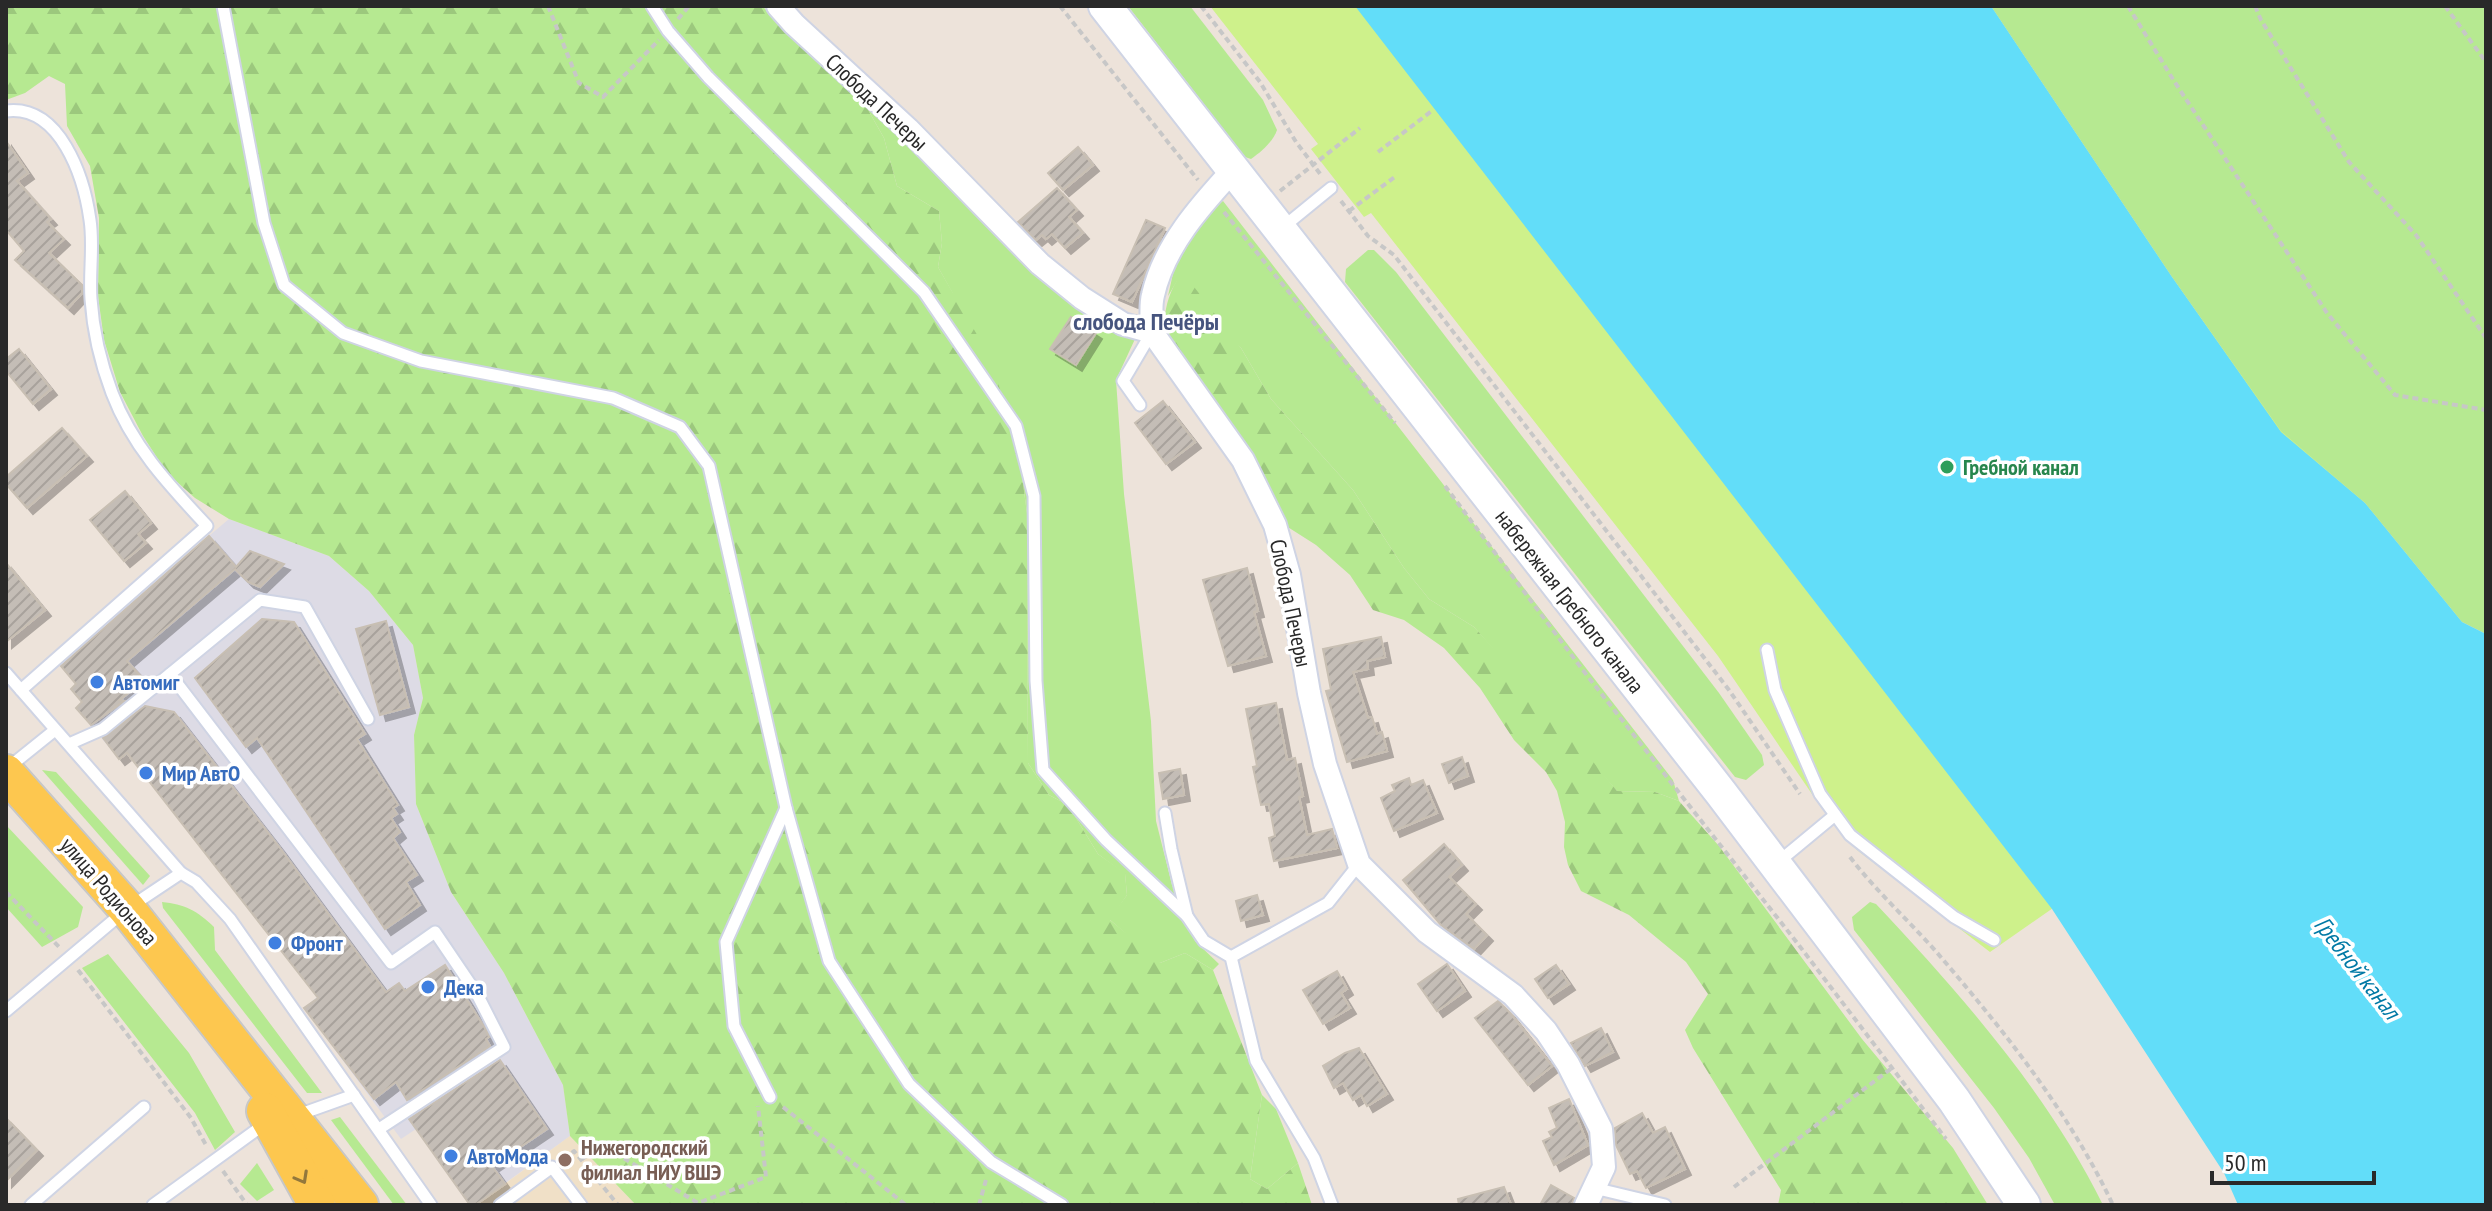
<svg xmlns="http://www.w3.org/2000/svg" width="2492" height="1211" viewBox="0 0 2492 1211" font-family="'PT Sans Narrow',sans-serif">
  <style>
    .industrial { fill: #dddbe5 }
    .education { fill: #f0e0c7 }
    .green { fill: #b6e991 }
    .forest { fill: url(#forest-firs) }
    .pitch { fill: #cef18b }
    .water { fill: #62ddf9 }
    .building { fill: url(#building-hatch); stroke: #c8bfb3; stroke-width: 2; filter: url(#shadow) }
    .lines { fill: none; stroke-linecap: round; stroke-linejoin: round }
    .lane-casing { stroke: #cfd4e4; stroke-width: 15 }
    .street-casing { stroke: #cfd4e4; stroke-width: 26 }
    .secondary-casing { stroke: #cfd4e4; stroke-width: 36 }
    .primary-casing { stroke: #c7c7c7; stroke-width: 40 }
    .path { stroke: #c7c7c7; stroke-width: 4; stroke-dasharray: 6 4; stroke-linecap: butt }
    .lane { stroke: #fff; stroke-width: 11 }
    .street { stroke: #fff; stroke-width: 22 }
    .secondary { stroke: #fff; stroke-width: 32 }
    .primary { stroke: #fdc74f; stroke-width: 36 }
    .oneway { stroke: #93783c }
    .leisure-dot { fill: #2e9e5b; stroke: #fff; stroke-width: 3 }
    .shop-dot { fill: #3f7fe0; stroke: #fff; stroke-width: 3 }
    .education-dot { fill: #8d6e63; stroke: #fff; stroke-width: 3 }
    .labels { text-anchor: middle; stroke-width: 7; stroke-linejoin: round; paint-order: stroke }
    .street-label { font-size: 22px; fill: #292929; stroke: #fff }
    .leisure-label { font-size: 22px; font-weight: bold; fill: #27864d; stroke: #fff; text-anchor: start }
    .shop-label { font-size: 22px; font-weight: bold; fill: #366cbe; stroke: #fff; text-anchor: start }
    .education-label { font-size: 22px; font-weight: bold; fill: #785e54; stroke: #fff; text-anchor: start }
    .neighbourhood-label { font-size: 24px; font-weight: bold; fill: #46547e; stroke: #fff }
    .water-label { font-size: 24px; font-style: italic; fill: #0179a5; stroke: #fff }
  </style>
  <defs>
    <pattern id="forest-firs" width="22" height="20" patternUnits="userSpaceOnUse" patternTransform="scale(2)"><rect width="22" height="20" fill="#b6e991"/><path d="M5 1l3.5 6h-7zM16 11l3.5 6h-7z" fill="#9cc87d"/></pattern>
    <pattern id="building-hatch" width="6" height="6" patternUnits="userSpaceOnUse" patternTransform="scale(2)"><rect width="6" height="6" fill="#c4bdb6"/><path d="M-1 1l2-2M0 6l6-6M5 7l2-2" fill="none" stroke="#a8a29c"/></pattern>
    <filter id="shadow"><feDropShadow dx="6" dy="6" stdDeviation="0" flood-color="#0004"/></filter>
  </defs>
  <rect width="100%" height="100%" fill="#ede3da"/>
  <path class="industrial" d="M229 519 329 556 369 591 413 645 423 698 414 735 416 804 451 892 504 973 563 1085 570 1136 475 1205H470L416 1129 401 1139 304 1008 317 997 128 754 119 759 76 708 82 702 71 689 76 684 58 663Z"/>
  <path class="education" d="M570 1136 636 1205H475L505 1184Z"/>
  <g class="green">
    <path d="M1128 6H1190L1263 100 1277 130C1273 142 1261 152 1251 159L1245 157Z"/>
    <path d="M1991 6H2486V634L2462 622 2365 503 2281 432 2172 277Z"/>
    <path d="M867 108 886 120 1108 326 1135 339 1116 380 1124 494 1151 721 1156 821 1172 885 1195 941 1219 964 1213 970 1185 953 1160 963 1109 919 1127 895 1125 874 1098 854 1068 805 1049 795 1028 763 1027 513 1019 454 952 292 938 267 942 243 939 211 897 186 884 138Z"/>
    <path d="M1223 201 1673 780 1679 801 1655 792 1617 791 1474 627 1429 599 1404 568 1353 490 1271 399 1241 348 1177 281 1168 296 1174 269 1206 214Z"/>
    <path d="M1368 250H1374L1396 272 1719 693 1762 755 1764 765 1746 780 1735 777 1345 282 1346 269Z"/>
    <path d="M42 770 56 772 150 876 143 885Z"/>
    <path d="M6 825 83 907 78 927 42 947 6 907Z"/>
    <path d="M162 902C184 904 198 911 214 927L215 950 322 1093H307L163 908Z"/>
    <path d="M1870 902 1876 904C1959 992 2050 1096 2103 1205H2055L2029 1158 1994 1108 1854 930 1852 917Z"/>
    <path d="M108 954 189 1053 235 1132 215 1150 195 1113 82 968Z"/>
    <path d="M1262 1095 1276 1109 1298 1163 1267 1189 1250 1179Z"/>
    <path d="M340 1117 407 1205H394L331 1120Z"/>
    <path d="M257 1163 274 1190 257 1201 240 1184Z"/>
  </g>
  <g class="forest">
    <path d="M6 6H762L867 108 884 138 897 186 939 211 942 243 938 267 991 359 1019 454 1027 513 1028 763 1049 795 1068 805 1098 854 1125 873 1127 895 1110 920 1126 933 1155 935 1160 963 1185 953 1213 970 1262 1095 1250 1179 1267 1189 1298 1163 1312 1205H636L570 1136 563 1085 504 973 451 892 416 804 414 735 423 698 413 645 369 591 329 556 229 519 195 498 167 473 143 436 120 392 104 340 98 296 99 218 90 166 67 126 65 84 49 76 25 93 6 100Z"/>
    <path d="M1188 279 1241 348 1271 399 1353 490 1404 568 1429 599 1474 627 1559 720 1617 791 1655 792 1679 801 1719 846 1862 1039 1953 1148 1988 1205H1778L1781 1190 1693 1048 1685 1030 1708 994 1686 962 1629 915 1581 891 1568 865 1564 847 1565 822 1557 791 1546 772 1514 740 1480 688 1444 648 1404 620 1373 610 1350 575 1316 545 1283 524 1165 342C1163 319 1165 301 1177 280Z"/>
  </g>
  <path class="pitch" d="M1210 6H1991L2172 277 2281 431 2365 503 2462 622 1990 952 1857 850 1814 797 1718 656 1371 213 1364 217 1311 149 1318 144Z"/>
  <path class="water" d="M1355 6H1991L2172 277 2281 432 2365 503 2462 622 2486 634V1205H2238L2224 1173 2052 909Z"/>
  <g class="building">
    <path d="M6 141 28 173 17 181 51 219 47 222 64 239 49 253 82 285V293L68 308 15 260 24 251 6 230Z"/>
    <path d="M1078 147 1093 165 1063 190 1048 173Z"/>
    <path d="M1057 188 1077 210 1069 217 1083 233 1065 248 1052 234 1046 239 1042 235 1036 240 1018 222Z"/>
    <path d="M1146 220 1165 228 1132 302 1113 294Z"/>
    <path d="M1071 317 1096 333 1076 365 1050 349Z"/>
    <path d="M19 349 51 389 33 404 6 371V359Z"/>
    <path d="M1163 401 1195 442 1166 464 1135 423Z"/>
    <path d="M62 428 87 456 27 508 6 484V477Z"/>
    <path d="M125 491 151 523 138 534 146 543 124 561 90 520Z"/>
    <path d="M209 536 236 567 250 551 284 564 260 587 248 582 235 569 127 661 144 680 120 700 124 701 91 725 76 708 82 702 71 689 76 684 61 666Z"/>
    <path d="M6 563 45 610 6 642Z"/>
    <path d="M1247 568 1258 611 1254 612 1266 656 1228 666 1203 580Z"/>
    <path d="M262 619 294 622 365 734 357 739 398 805 393 808 397 814 391 818 400 832 393 838 417 875 406 882 420 905 385 929 257 738 246 747 195 678Z"/>
    <path d="M386 621 409 707 380 715 356 629Z"/>
    <path d="M1381 637 1385 657 1367 661 1368 669 1353 672 1368 718 1372 717 1377 734 1382 732 1387 751 1347 762 1326 691 1331 690 1323 649Z"/>
    <path d="M1276 703 1287 760 1295 758 1303 796 1299 797 1307 835 1332 829 1337 848 1274 861 1269 838 1275 836 1269 804 1261 805 1253 767 1257 766 1246 709Z"/>
    <path d="M145 706 174 712 280 848 386 992 399 983 405 991 445 965 486 1030 489 1037 486 1039 490 1046 407 1100 396 1082 374 1099 304 1008 318 998 127 753 119 759 103 738Z"/>
    <path d="M1462 757 1468 776 1449 783 1442 764Z"/>
    <path d="M1180 769 1184 795 1163 799 1159 773Z"/>
    <path d="M1409 778 1411 785 1423 780 1437 813 1394 831 1381 798 1395 791 1392 785Z"/>
    <path d="M1444 844 1462 865 1449 877 1476 904 1466 914 1487 935 1474 949 1441 925 1403 880Z"/>
    <path d="M1257 895 1263 915 1241 921 1236 901Z"/>
    <path d="M1447 964 1465 991 1437 1011 1418 984Z"/>
    <path d="M1556 965 1569 984 1548 998 1535 979Z"/>
    <path d="M1337 971 1347 989 1341 993 1350 1008 1323 1024 1303 990Z"/>
    <path d="M1498 1001 1509 1012 1552 1066 1528 1085 1475 1018Z"/>
    <path d="M1601 1028 1613 1052 1585 1066 1571 1043Z"/>
    <path d="M1359 1048 1387 1094 1367 1106 1361 1095 1353 1100 1343 1083 1334 1088 1323 1066 1345 1053Z"/>
    <path d="M500 1060 547 1129 492 1166 505 1184 475 1205H470L409 1119Z"/>
    <path d="M1569 1099 1588 1145 1554 1165 1543 1141 1552 1137 1549 1132 1557 1128 1549 1108Z"/>
    <path d="M1642 1113 1653 1133 1665 1127 1685 1169 1646 1188 1637 1171 1630 1174 1616 1145 1615 1128Z"/>
    <path d="M6 1118 37 1150 6 1181Z"/>
    <path d="M1551 1185 1574 1198 1572 1205H1540Z"/>
    <path d="M1504 1187 1511 1205H1459L1458 1199Z"/>
  </g>
  <g class="lines">
    <g class="lane-casing">
      <g id="lane">
        <path d="M223 6 264 223 284 285 343 333 421 361 613 398 680 427 709 466 786 808 829 961 909 1084 991 1162 1062 1205"/>
        <path d="M652 6 668 31 708 77 924 292 1016 426 1034 496 1036 681 1043 770 1106 840 1187 916 1204 941 1231 957 1256 1061 1314 1158 1332 1205"/>
        <path d="M6 111C60 104 84 177 90 220 94 245 89 273 91 299 93 330 101 364 112 393 132 446 169 485 207 526L21 690"/>
        <path d="M1282 228 1331 188"/>
        <path d="M1140 405 1123 381 1152 332"/>
        <path d="M1767 650 1775 690 1820 794 1850 835 1954 917 1994 940"/>
        <path d="M6 673 181 873"/>
        <path d="M170 674 391 963 435 932 477 994 504 1047 379 1129"/>
        <path d="M69 744 103 729 260 600 305 607 368 719"/>
        <path d="M9 767 55 730"/>
        <path d="M1165 813 1171 849 1187 916"/>
        <path d="M1777 863 1835 815"/>
        <path d="M1231 957 1328 903 1359 864"/>
        <path d="M6 1011 127 909 181 873 196 882 230 919 431 1205"/>
        <path d="M770 1097 734 1026 726 942 786 808"/>
        <path d="M298 1115 354 1095"/>
        <path d="M1594 1188 1665 1205"/>
        <path d="M31 1205 144 1107"/>
        <path d="M153 1205 266 1123"/>
        <path d="M500 1205 552 1167 581 1205"/>
      </g>
    </g>
    <g class="street-casing">
      <g id="street">
        <path d="M778 6 794 24 908 129 1040 264 1082 298 1123 324 1152 332 1243 460 1275 525 1289 575 1309 693 1325 764 1359 864 1427 932 1513 995 1546 1031 1568 1064 1601 1129 1604 1167 1586 1205"/>
        <path d="M1152 332C1152 320 1150 306 1153 295 1164 246 1200 206 1233 170"/>
      </g>
    </g>
    <g class="secondary-casing">
      <path id="secondary" d="M1105 6 1721 793 1954 1100 2024 1205"/>
    </g>
    <g class="primary-casing">
      <g id="primary">
        <path d="M6 773 127 909 360 1205"/>
        <path d="M265 1111 317 1205"/>
      </g>
    </g>
    <g class="path">
      <path d="M548 6 579 83 603 97 659 40"/>
      <path d="M1060 6 1198 180"/>
      <path d="M1201 6 1260 82 1296 142 1321 175"/>
      <path d="M2128 6 2174 81 2327 313 2395 395 2486 410"/>
      <path d="M2255 6 2261 20 2349 162 2416 235 2486 338"/>
      <path d="M2445 6 2486 62"/>
      <path d="M678 19 689 6"/>
      <path d="M1378 152 1433 110"/>
      <path d="M1280 191 1360 128"/>
      <path d="M1341 201 1368 236 1394 255 1729 690 1800 794"/>
      <path d="M1349 211 1396 176"/>
      <path d="M1224 212 1395 423"/>
      <path d="M1445 486 1582 669 1798 944 1946 1139"/>
      <path d="M1850 857C1879 895 1915 926 1945 962 2009 1037 2071 1116 2113 1205"/>
      <path d="M6 892 60 948"/>
      <path d="M78 970 191 1118 207 1147"/>
      <path d="M783 1107 906 1205"/>
      <path d="M564 1159 574 1151 618 1205"/>
      <path d="M582 1159 602 1145 698 1203 766 1177 758 1106"/>
      <path d="M223 1171 247 1205"/>
      <path d="M1734 1187 1892 1068"/>
      <path d="M979 1205 987 1176"/>
    </g>
    <use href="#lane" class="lane"/>
    <use href="#street" class="street"/>
    <use href="#secondary" class="secondary"/>
    <use href="#primary" class="primary"/>
  </g>
  <defs><path id="oneway-chevron" d="M-2-3.5L2.5 0L-2 3.5" fill="none" stroke-width="1.6" stroke-linecap="round" stroke-linejoin="round" transform="scale(2)"/></defs>
  <use class="oneway" href="#oneway-chevron" transform="translate(302 1178) rotate(61)"/>
  <circle class="leisure-dot" cx="1947" cy="467" r="8"/>
  <g class="shop-dot">
    <circle cx="97" cy="682" r="8"/>
    <circle cx="146" cy="773" r="8"/>
    <circle cx="275" cy="943" r="8"/>
    <circle cx="428" cy="987" r="8"/>
    <circle cx="451" cy="1156" r="8"/>
  </g>
  <circle class="education-dot" cx="565" cy="1160" r="8"/>
  <g class="labels">
    <g class="street-label">
      <text transform="translate(877 102) rotate(43)" y="8">Слобода Печеры</text>
      <text transform="translate(1570 601) rotate(52)" y="8">набережная Гребного канала</text>
      <text transform="translate(1291 603) rotate(78)" y="8">Слобода Печеры</text>
      <text transform="translate(109 891) rotate(49)" y="8">улица Родионова</text>
    </g>
    <g class="leisure-label">
      <text x="1963" y="475">Гребной канал</text>
    </g>
    <g class="shop-label">
      <text x="113" y="690">Автомиг</text>
      <text x="162" y="781">Мир АвтО</text>
      <text x="291" y="951">Фронт</text>
      <text x="444" y="995">Дека</text>
      <text x="467" y="1164">АвтоМода</text>
    </g>
    <g class="education-label">
      <text x="581" y="1155">Нижегородский<tspan x="581" dy="25">филиал НИУ ВШЭ</tspan></text>
    </g>
    <g class="neighbourhood-label">
      <text x="1146" y="330">слобода Печёры</text>
    </g>
    <g class="water-label">
      <text transform="translate(2357 968) rotate(52)" y="8">Гребной канал</text>
    </g>
  </g>
  <rect width="2492" height="1211" fill="none" stroke="#292929" stroke-width="16"/>
  <path d="M2212 1171v12h162v-12" fill="none" stroke="#292929" stroke-width="4"/>
  <text x="2224" y="1171" font-size="24" fill="#292929" stroke="#ffffff" stroke-width="6" paint-order="stroke">50 m</text>
</svg>
